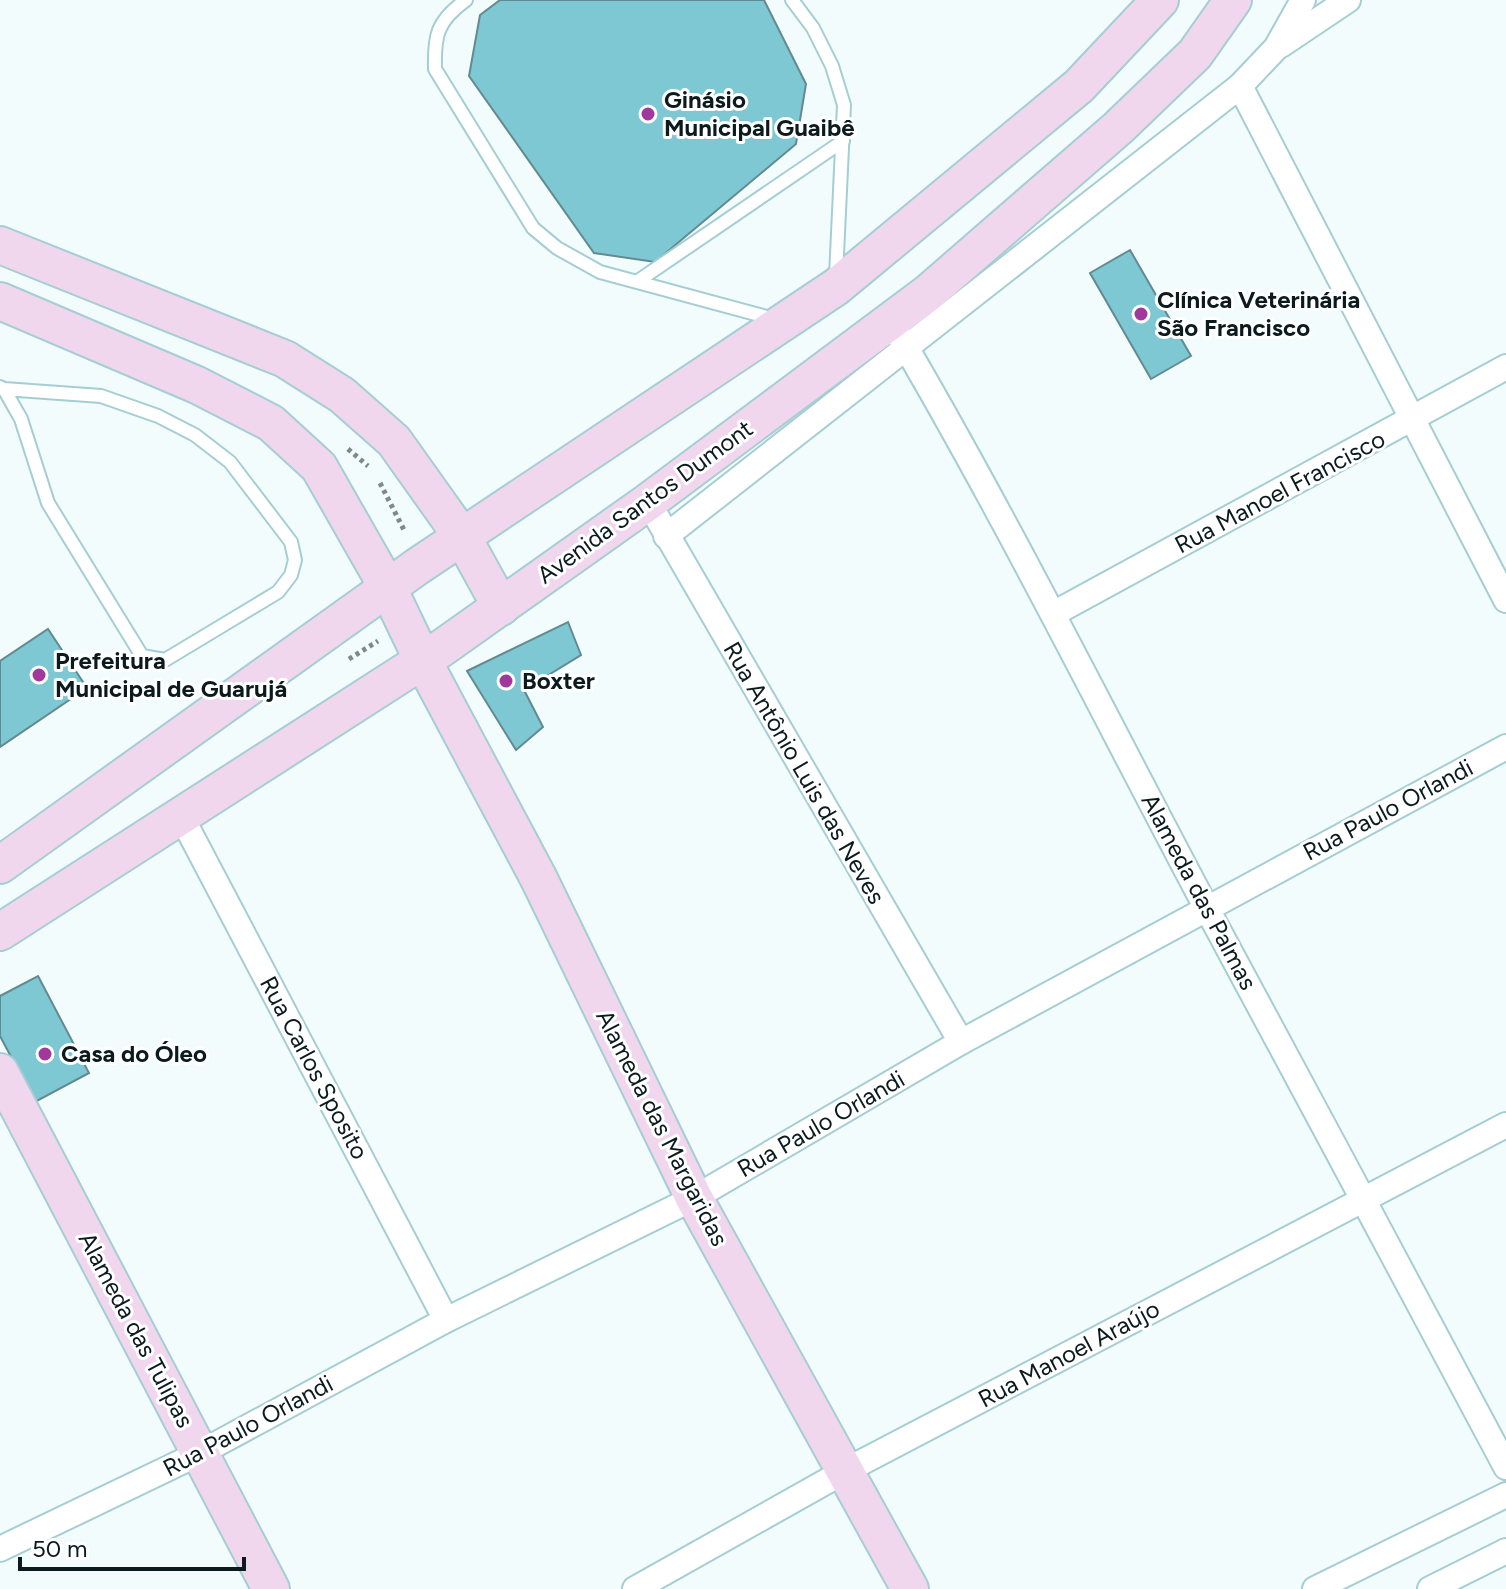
<svg xmlns="http://www.w3.org/2000/svg" width="1506" height="1589" viewBox="0 0 1506 1589" font-family="Figtree,sans-serif">
  <style>
    .building { fill: #7dc8d2; stroke: #638a90; stroke-width: 2 }
    .lines { fill: none; stroke-linecap: round; stroke-linejoin: round }
    .lane-casing { stroke: #a5ced3; stroke-width: 16 }
    .street-casing { stroke: #a5ced3; stroke-width: 28 }
    .secondary-casing { stroke: #a5ced3; stroke-width: 40 }
    .path { stroke: #7d8a8b; stroke-width: 5; stroke-dasharray: 4 4; stroke-linecap: butt }
    .lane { stroke: #fff; stroke-width: 12 }
    .street { stroke: #fff; stroke-width: 24 }
    .secondary { stroke: #f0d7ee; stroke-width: 36 }
    .poi-dot { fill: #a1399c; stroke: #fff; stroke-width: 3 }
    .labels { text-anchor: middle; stroke-width: 6; stroke-linejoin: round; paint-order: stroke }
    .poi-label { font-size: 24px; font-weight: bold; fill: #0b1b1d; stroke: #fff; text-anchor: start }
    .street-label { font-size: 24px; fill: #0b1b1d; stroke: #fff }
  </style>
  <rect width="100%" height="100%" fill="#f3fcfd"/>
  <g class="building">
    <path d="M500 0H764L806 84 796 144 655 262 594 253 469 76 480 15Z"/>
    <path d="M1130 250 1191 356 1151 379 1090 273Z"/>
    <path d="M568 622 581 655 524 690 543 727 516 750 467 671Z"/>
    <path d="M48 629 87 688 0 747V661Z"/>
    <path d="M38 976 89 1073 35 1102 0 1036V996Z"/>
  </g>
  <g class="lines">
    <g class="lane-casing">
      <g id="lane">
        <path d="M466 0C437 21 434 35 435 69L533 228 557 248 600 272 774 319"/>
        <path d="M792 0 813 28 832 66 844 105 836 276"/>
        <path d="M638 281 843 141"/>
        <path d="M0 387 4 389 21 419 48 503 142 656 165 660 278 592 291 575 295 560 291 542 230 462 195 435 158 416 101 396 4 389"/>
      </g>
    </g>
    <g class="street-casing">
      <g id="street">
        <path d="M1281 45 1348 0"/>
        <path d="M1240 86 1506 600"/>
        <path d="M890 320C1003 511 1102 711 1206 907 1306 1094 1407 1279 1506 1467"/>
        <path d="M648 502 961 1042"/>
        <path d="M666 536 1240 86 1276 48 1303 0"/>
        <path d="M1053 614 1506 367"/>
        <path d="M181 816 446 1320"/>
        <path d="M0 1549 200 1453 446 1320 694 1198 961 1042 1506 747"/>
        <path d="M635 1589 845 1471 1506 1125"/>
        <path d="M1315 1589 1506 1495"/>
        <path d="M1430 1589 1506 1551"/>
      </g>
    </g>
    <g class="secondary-casing">
      <g id="secondary">
        <path d="M0 245 285 359 342 395 394 441 463 538 501 607"/>
        <path d="M0 301 197 385 271 423 319 467 388 588 423 661 539 879 694 1198 910 1589"/>
        <path d="M0 865 418 566 836 287 1079 86 1160 0"/>
        <path d="M0 932 442 648 648 502 928 293 1118 128 1195 54 1233 0"/>
        <path d="M0 1072 271 1589"/>
      </g>
    </g>
    <g class="path">
      <path d="M348 449 368 466"/>
      <path d="M380 483 405 532"/>
      <path d="M349 659 378 641"/>
    </g>
    <use href="#lane" class="lane"/>
    <use href="#street" class="street"/>
    <use href="#secondary" class="secondary"/>
  </g>
  <g class="poi-dot">
    <circle cx="648" cy="114" r="8"/>
    <circle cx="1141" cy="314" r="8"/>
    <circle cx="39" cy="675" r="8"/>
    <circle cx="506" cy="681" r="8"/>
    <circle cx="45" cy="1054" r="8"/>
  </g>
  <g class="labels">
    <g class="poi-label">
      <text x="664" y="108">Ginásio<tspan x="664" dy="28">Municipal Guaibê</tspan></text>
      <text x="1157" y="308">Clínica Veterinária<tspan x="1157" dy="28">São Francisco</tspan></text>
      <text x="55" y="669">Prefeitura<tspan x="55" dy="28">Municipal de Guarujá</tspan></text>
      <text x="522" y="689">Boxter</text>
      <text x="61" y="1062">Casa do Óleo</text>
    </g>
    <g class="street-label">
      <text transform="translate(1280 492) rotate(-28)" y="8">Rua Manoel Francisco</text>
      <text transform="translate(645 502) rotate(-36)" y="8">Avenida Santos Dumont</text>
      <text transform="translate(804 773) rotate(60)" y="8">Rua Antônio Luis das Neves</text>
      <text transform="translate(1388 810) rotate(-28)" y="8">Rua Paulo Orlandi</text>
      <text transform="translate(1199 892) rotate(62)" y="8">Alameda das Palmas</text>
      <text transform="translate(314 1068) rotate(62)" y="8">Rua Carlos Sposito</text>
      <text transform="translate(821 1124) rotate(-30)" y="8">Rua Paulo Orlandi</text>
      <text transform="translate(662 1128) rotate(63)" y="8">Alameda das Margaridas</text>
      <text transform="translate(136 1330) rotate(62)" y="8">Alameda das Tulipas</text>
      <text transform="translate(1069 1354) rotate(-28)" y="8">Rua Manoel Araújo</text>
      <text transform="translate(248 1426) rotate(-28)" y="8">Rua Paulo Orlandi</text>
    </g>
  </g>
  <path d="M20 1557v12h224v-12" fill="none" stroke="#0b1b1d" stroke-width="4"/>
  <text x="32" y="1557" font-size="24" fill="#0b1b1d" stroke="#ffffff" stroke-width="6" paint-order="stroke">50 m</text>
</svg>
